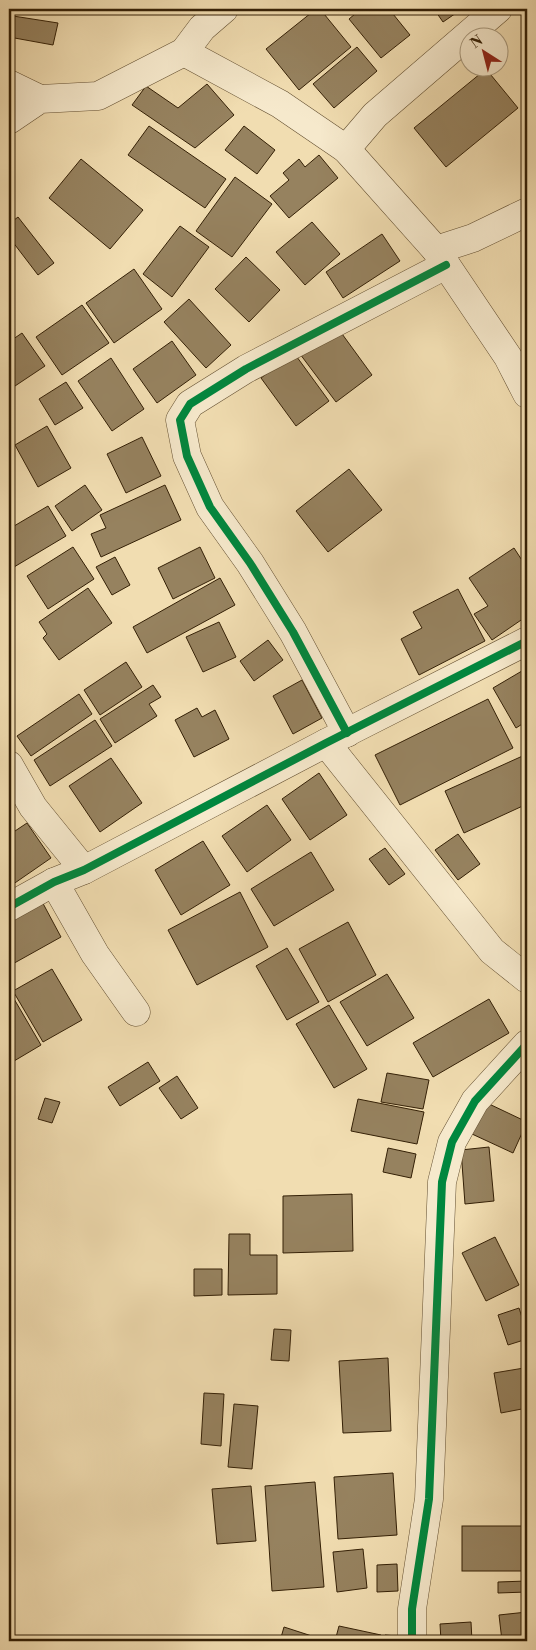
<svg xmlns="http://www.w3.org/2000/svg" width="536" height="1650" viewBox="0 0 536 1650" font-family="'Libre Bodoni',serif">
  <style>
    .building { fill: #96825f; stroke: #342006 }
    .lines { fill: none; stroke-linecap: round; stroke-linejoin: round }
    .minor-casing { stroke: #634f31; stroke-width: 29 }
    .minor { stroke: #f6e9cc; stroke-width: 28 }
    .cycleway-casing { stroke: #f6e9cc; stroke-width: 11 }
    .cycleway { stroke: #00873e; stroke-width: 8 }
  </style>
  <rect width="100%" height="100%" fill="#f1ddb1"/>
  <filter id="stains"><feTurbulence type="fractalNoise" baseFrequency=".004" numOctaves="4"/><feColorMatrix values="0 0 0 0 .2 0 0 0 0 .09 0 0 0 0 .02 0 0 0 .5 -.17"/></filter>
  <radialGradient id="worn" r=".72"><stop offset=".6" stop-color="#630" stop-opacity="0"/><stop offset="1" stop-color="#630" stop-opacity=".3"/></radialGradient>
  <g class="building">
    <path d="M316 9H320L351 47 299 90 266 49Z"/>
    <path d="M361 9H389L410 35 381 58 349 19Z"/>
    <path d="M434 9H462L443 22Z"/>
    <path d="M13 16 58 23 53 45 9 37Z"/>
    <path d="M357 47 377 71 334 108 313 84Z"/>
    <path d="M486 69 518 108 446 167 414 128Z"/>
    <path d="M207 84 234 115 195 148 132 105 146 86 178 108Z"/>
    <path d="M149 126 226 179 205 208 128 155Z"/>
    <path d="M244 126 275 150 257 174 225 150Z"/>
    <path d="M319 155 338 178 289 218 270 196 289 180 283 173 299 159 305 167Z"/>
    <path d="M81 159 143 210 110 249 49 198Z"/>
    <path d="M235 177 272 204 232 257 196 231Z"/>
    <path d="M18 217 54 263 38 275 9 237V224Z"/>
    <path d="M312 222 340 254 305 285 276 252Z"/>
    <path d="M180 226 209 247 172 297 143 274Z"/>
    <path d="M382 234 400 261 343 298 326 272Z"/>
    <path d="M246 257 280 290 249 322 215 289Z"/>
    <path d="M134 269 162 309 114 343 86 303Z"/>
    <path d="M189 299 231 345 206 368 164 322Z"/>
    <path d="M82 305 109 343 62 375 36 337Z"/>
    <path d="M337 327 372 375 336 402 300 354Z"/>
    <path d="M22 333 45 366 9 390V342Z"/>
    <path d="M172 341 196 375 157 403 133 369Z"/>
    <path d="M294 353 329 401 296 426 261 378Z"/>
    <path d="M111 358 144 409 112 431 78 381Z"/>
    <path d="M66 382 83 408 55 425 39 399Z"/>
    <path d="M47 426 71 468 38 487 15 445Z"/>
    <path d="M142 437 161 476 126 493 107 454Z"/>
    <path d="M349 469 382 510 328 552 296 511Z"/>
    <path d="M85 485 102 510 72 531 55 506Z"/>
    <path d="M165 485 181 520 101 557 91 534 106 528 100 515Z"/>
    <path d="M48 506 66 536 9 570V529Z"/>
    <path d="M73 547 94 579 48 609 27 576Z"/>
    <path d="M200 547 215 578 173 599 158 568Z"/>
    <path d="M514 548 527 568V616L492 640 474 614 488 606 469 578Z"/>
    <path d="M115 557 130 585 112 595 96 567Z"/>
    <path d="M220 578 235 605 147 653 133 627Z"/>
    <path d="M88 588 112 623 59 660 43 638 47 634 39 622Z"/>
    <path d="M458 589 485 641 419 675 401 639 422 628 413 612Z"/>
    <path d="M219 622 236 657 203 672 186 637Z"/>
    <path d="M268 640 283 660 254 681 240 661Z"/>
    <path d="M126 662 142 687 100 715 84 690Z"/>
    <path d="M527 668V721L516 728 493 688Z"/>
    <path d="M302 680 322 718 293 734 273 696Z"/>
    <path d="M153 685 161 697 149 704 157 716 115 743 100 719Z"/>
    <path d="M79 694 92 714 31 756 17 736Z"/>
    <path d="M488 699 513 748 400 805 375 755Z"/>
    <path d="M197 708 202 717 215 710 229 739 194 757 175 720Z"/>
    <path d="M95 720 112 746 50 786 34 760Z"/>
    <path d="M527 754V804L464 833 445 791Z"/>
    <path d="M111 758 142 803 100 832 69 786Z"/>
    <path d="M319 773 347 815 310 840 282 799Z"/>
    <path d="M267 805 291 840 247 872 222 836Z"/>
    <path d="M27 823 51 858 9 887V835Z"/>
    <path d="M458 834 480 864 458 880 435 850Z"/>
    <path d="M203 841 230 885 181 915 155 870Z"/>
    <path d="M385 848 405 874 389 885 369 859Z"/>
    <path d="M311 852 334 890 274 926 251 889Z"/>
    <path d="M240 892 268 947 197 985 168 930Z"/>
    <path d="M39 896 61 937 9 966V913Z"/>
    <path d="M348 922 376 975 328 1002 299 949Z"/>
    <path d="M287 948 319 1002 287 1020 256 966Z"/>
    <path d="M52 969 82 1020 43 1042 13 991Z"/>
    <path d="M387 974 414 1018 367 1046 340 1002Z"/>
    <path d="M9 992H10L41 1045 9 1064Z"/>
    <path d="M489 999 509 1033 433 1077 413 1043Z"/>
    <path d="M329 1005 367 1069 334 1088 296 1024Z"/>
    <path d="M148 1062 160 1081 120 1106 108 1087Z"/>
    <path d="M387 1073 429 1080 423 1109 381 1102Z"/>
    <path d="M177 1076 198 1108 181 1119 159 1088Z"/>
    <path d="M45 1098 60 1102 52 1123 38 1119Z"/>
    <path d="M358 1099 424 1112 417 1144 351 1131Z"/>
    <path d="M487 1103 527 1122 513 1153 472 1134Z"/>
    <path d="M489 1147 494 1201 465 1204 461 1150Z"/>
    <path d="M388 1148 416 1154 411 1178 383 1172Z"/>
    <path d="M352 1194 353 1251 283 1253V1196Z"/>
    <path d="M229 1234H250V1255H277V1294L228 1295Z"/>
    <path d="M495 1237 519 1285 486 1301 462 1253Z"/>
    <path d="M194 1269H222V1295L194 1296Z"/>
    <path d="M519 1308 527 1333V1339L508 1345 498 1315Z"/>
    <path d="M274 1329 291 1330 289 1361 271 1360Z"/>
    <path d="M388 1358 391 1431 343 1433 339 1361Z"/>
    <path d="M524 1368 527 1385V1408L501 1413 494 1373Z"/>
    <path d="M204 1393 224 1394 221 1446 201 1444Z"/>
    <path d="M234 1404 258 1406 252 1469 228 1467Z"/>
    <path d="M393 1473 397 1535 338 1539 334 1477Z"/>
    <path d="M315 1482 324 1587 272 1591 265 1486Z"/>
    <path d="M251 1486 256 1541 217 1544 212 1489Z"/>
    <rect x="462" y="1526" width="65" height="45"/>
    <path d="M363 1549 367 1588 337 1592 333 1552Z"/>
    <path d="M397 1564 398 1591 377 1592V1565Z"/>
    <path d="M527 1581V1592L498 1593V1582Z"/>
    <path d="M527 1612V1639L502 1641 499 1615Z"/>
    <path d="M471 1622 472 1641H441L440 1624Z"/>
    <path d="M339 1626 381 1635 380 1641H335Z"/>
    <path d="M284 1627 318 1638 317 1641H280Z"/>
    <path d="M385 1635 397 1636V1641H384Z"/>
  </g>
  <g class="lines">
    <g class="minor-casing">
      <g id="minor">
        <path d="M184 52 280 104 346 149 436 250 508 357 527 394"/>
        <path d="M9 84 40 99"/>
        <path d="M9 120 40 99 98 96 184 52 202 28 224 9"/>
        <path d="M346 149 375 115 498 9"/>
        <path d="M436 250 473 238 527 212"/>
        <path d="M347 733 293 632 250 563 210 507 187 456 180 420 190 404 246 369 446 265"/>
        <path d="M326 743 492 951 527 979"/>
        <path d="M9 765 33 807 84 870"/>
        <path d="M54 882 95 954 136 1012"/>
        <path d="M9 907 54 882 84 870 326 743 527 641"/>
        <path d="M412 1641V1609L429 1499 442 1182 452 1142 475 1101 527 1044"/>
      </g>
    </g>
    <use href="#minor" class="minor"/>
    <g class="cycleway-casing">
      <g id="cycleway">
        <path d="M347 733 293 632 250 563 210 507 187 456 180 420 190 404 246 369 446 265"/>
        <path d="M9 907 54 882 84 870 326 743 527 641"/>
        <path d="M412 1641V1609L429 1499 442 1182 452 1142 475 1101 527 1044"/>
      </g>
    </g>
    <use href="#cycleway" class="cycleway"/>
  </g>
  <rect width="536" height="1650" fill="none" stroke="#f1ddb1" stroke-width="30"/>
  <rect x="10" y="10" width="516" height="1630" fill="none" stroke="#342006" stroke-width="2.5"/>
  <rect x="15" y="15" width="506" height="1620" fill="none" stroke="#342006"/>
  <g transform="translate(484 52) rotate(324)"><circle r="24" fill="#f6e9cc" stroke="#a8997d"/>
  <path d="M0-4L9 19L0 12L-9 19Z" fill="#8f2418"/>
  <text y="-8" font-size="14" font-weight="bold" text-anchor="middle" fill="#342006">N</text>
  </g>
  <rect width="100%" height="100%" filter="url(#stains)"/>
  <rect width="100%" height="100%" fill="url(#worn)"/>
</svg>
